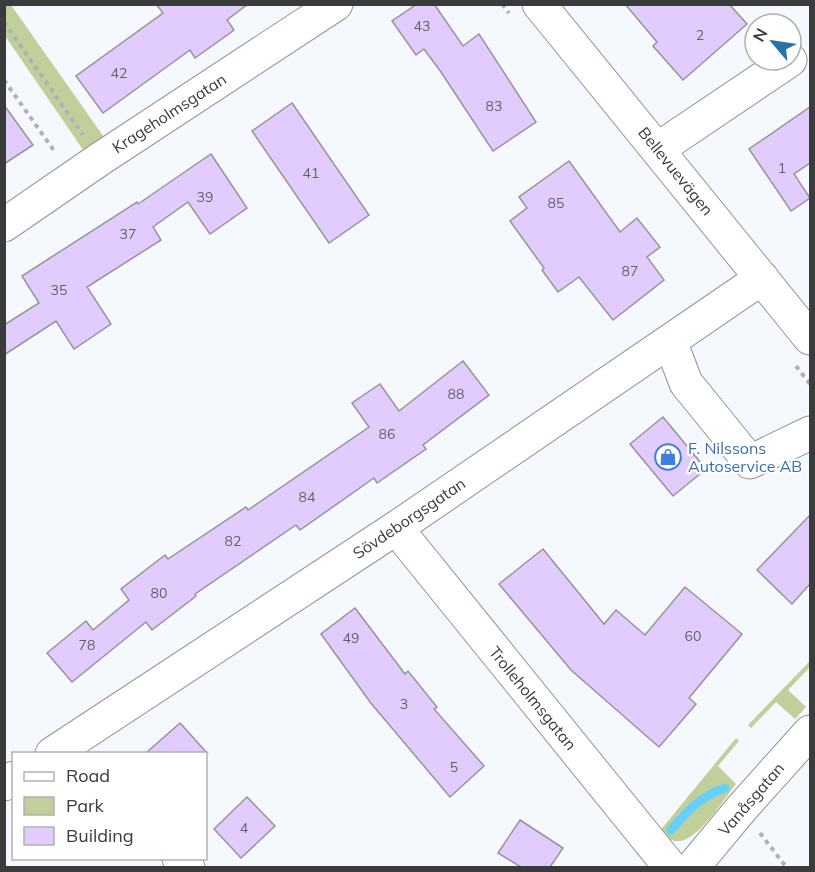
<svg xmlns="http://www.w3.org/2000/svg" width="815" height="872" viewBox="0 0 815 872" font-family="Mulish,sans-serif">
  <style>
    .green { fill: #c1cf9b }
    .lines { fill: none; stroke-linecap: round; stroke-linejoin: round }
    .stream { stroke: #66cffc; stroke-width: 9 }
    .building { fill: #e1ccfd; stroke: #969499; stroke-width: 1.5 }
    .minor-casing { stroke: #929499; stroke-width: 35 }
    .path { stroke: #afb1b5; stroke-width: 4; stroke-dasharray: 4.5 4.5; stroke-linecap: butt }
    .minor { stroke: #fff; stroke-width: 33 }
    .labels { text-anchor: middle; stroke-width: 4.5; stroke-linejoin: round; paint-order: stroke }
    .number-label { font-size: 14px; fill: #645f6d }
    .street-label { font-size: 16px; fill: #3a3b3d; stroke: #fff }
    .shop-label { font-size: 16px; fill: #366cbe; stroke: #fff; text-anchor: start }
  </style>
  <rect width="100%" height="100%" fill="#f5f8fd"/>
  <g class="green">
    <path d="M4 5H11L106 140 86 154 5 36Z"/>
    <path d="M810 661V667L788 690 806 707 795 719 776 702 751 728 748 725Z"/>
    <path d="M736 738 739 741 718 766 736 784C724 799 699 839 680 841 671 842 665 837 659 832Z"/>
  </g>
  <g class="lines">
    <path class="stream" d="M671 830C687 811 701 796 725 788"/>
  </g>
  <g class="building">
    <path d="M156 4H248L227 20 234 30 195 58 190 50 103 113 76 76 163 13Z"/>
    <path d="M417 4H434L463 46 479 34 536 122 493 151 441 72 424 49 416 55 392 21Z"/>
    <path d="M625 4H729L747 24 683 80 653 46 657 42Z"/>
    <path d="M292 103 369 215 329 243 252 131Z"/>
    <path d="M4 105 33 145 4 164Z"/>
    <path d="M810 107V163L794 174 810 198 791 211 749 149Z"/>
    <path d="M211 154 247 208 210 234 188 202 153 227 161 240 87 287 111 324 74 349 56 321 4 355V325L39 303 22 276 137 202 138 204Z"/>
    <path d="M569 161 620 232 637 218 660 247 647 257 664 280 613 320 579 277 558 292 542 270 544 268 510 221 527 208 519 197Z"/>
    <path d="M463 361 489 395 423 445 426 449 377 483 374 478 300 530 296 525 195 594 196 596 152 630 146 622 72 682 47 653 86 621 93 630 129 600 121 589 165 555 168 559 246 507 248 510 369 427 352 403 380 384 399 411Z"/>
    <path d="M663 417 706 469 673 496 630 444Z"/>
    <path d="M810 515V584L792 604 757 570Z"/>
    <path d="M543 549 604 624 616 610 645 635 685 587 742 634 689 698 696 704 659 747 571 670 499 584Z"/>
    <path d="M355 608 405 674 408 671 437 707 434 709 484 766 450 797 370 702 321 634Z"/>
    <path d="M180 723 207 753H146Z"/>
    <path d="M247 797 275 826 241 858 214 829Z"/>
    <path d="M520 820 563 848 550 867H521L498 853Z"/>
  </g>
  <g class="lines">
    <g class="minor-casing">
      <g id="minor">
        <path d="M539 4 810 338"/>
        <path d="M658 149 790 60"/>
        <path d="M4 225 100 159 336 4"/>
        <path d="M670 341 686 383 750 462 810 433"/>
        <path d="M396 528 671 868"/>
        <path d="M52 754 396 528 762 278"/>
        <path d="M4 784 14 778"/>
        <path d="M179 858 188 868"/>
        <path d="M692 868 741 809 810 732"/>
      </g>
    </g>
    <g class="path">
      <path d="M502 4 509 13"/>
      <path d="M4 22 83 135"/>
      <path d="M4 80 55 152"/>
      <path d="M796 366 810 384"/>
      <path d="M760 833 787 868"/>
    </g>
    <use href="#minor" class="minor"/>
  </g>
  <defs>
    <g id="shop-ring" transform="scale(1.35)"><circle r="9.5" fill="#fff" stroke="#3f7fe0" stroke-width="1.5"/><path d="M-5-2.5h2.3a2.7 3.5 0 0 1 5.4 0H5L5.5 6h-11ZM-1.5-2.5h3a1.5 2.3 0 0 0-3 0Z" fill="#3f7fe0"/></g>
  </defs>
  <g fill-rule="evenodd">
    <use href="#shop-ring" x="668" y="457"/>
  </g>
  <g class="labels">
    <g class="number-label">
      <text x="422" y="31">43</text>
      <text x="700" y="40">2</text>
      <text x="119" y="78">42</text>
      <text x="494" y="111">83</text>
      <text x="782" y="173">1</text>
      <text x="311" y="178">41</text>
      <text x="205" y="202">39</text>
      <text x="556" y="208">85</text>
      <text x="128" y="239">37</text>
      <text x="630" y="276">87</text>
      <text x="59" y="295">35</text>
      <text x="456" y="399">88</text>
      <text x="387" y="439">86</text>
      <text x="307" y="502">84</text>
      <text x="233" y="546">82</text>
      <text x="159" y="598">80</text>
      <text x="693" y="641">60</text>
      <text x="351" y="643">49</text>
      <text x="87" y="650">78</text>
      <text x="404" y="709">3</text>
      <text x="454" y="772">5</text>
      <text x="244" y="833">4</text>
    </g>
    <g class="street-label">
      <text transform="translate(169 113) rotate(-33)" y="6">Krageholmsgatan</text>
      <text transform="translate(676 171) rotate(51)" y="6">Bellevuevägen</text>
      <text transform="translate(409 518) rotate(-34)" y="6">Sövdeborgsgatan</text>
      <text transform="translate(533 698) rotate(51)" y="6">Trolleholmsgatan</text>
      <text transform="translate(751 799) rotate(-49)" y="6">Vanåsgatan</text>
    </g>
    <g class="shop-label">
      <text x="688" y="454">F. Nilssons<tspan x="688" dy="18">Autoservice AB</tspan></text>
    </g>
  </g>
  <rect width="815" height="872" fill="none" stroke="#3a3b3d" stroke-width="12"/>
  <rect x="12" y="752" width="195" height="108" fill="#ffffff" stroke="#b0b1b1" stroke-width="1.5"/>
  <rect x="24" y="772" width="30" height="9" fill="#ffffff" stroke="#b0b1b1" stroke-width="1.5"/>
  <text x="66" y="782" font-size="18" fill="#3a3b3d">Road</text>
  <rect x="24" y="797" width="30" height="18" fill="#c1cf9b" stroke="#b0b1b1" stroke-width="1.5"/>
  <text x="66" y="812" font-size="18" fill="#3a3b3d">Park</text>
  <rect x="24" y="827" width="30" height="18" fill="#e1ccfd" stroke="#b0b1b1" stroke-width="1.5"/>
  <text x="66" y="842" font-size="18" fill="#3a3b3d">Building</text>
  <g transform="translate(773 42) rotate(299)"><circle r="28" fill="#ffffff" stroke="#b0b1b1" stroke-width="1.5"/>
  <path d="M0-4.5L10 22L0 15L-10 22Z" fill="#2773a5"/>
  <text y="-9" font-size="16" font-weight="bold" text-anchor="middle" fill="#3a3b3d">N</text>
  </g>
</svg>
